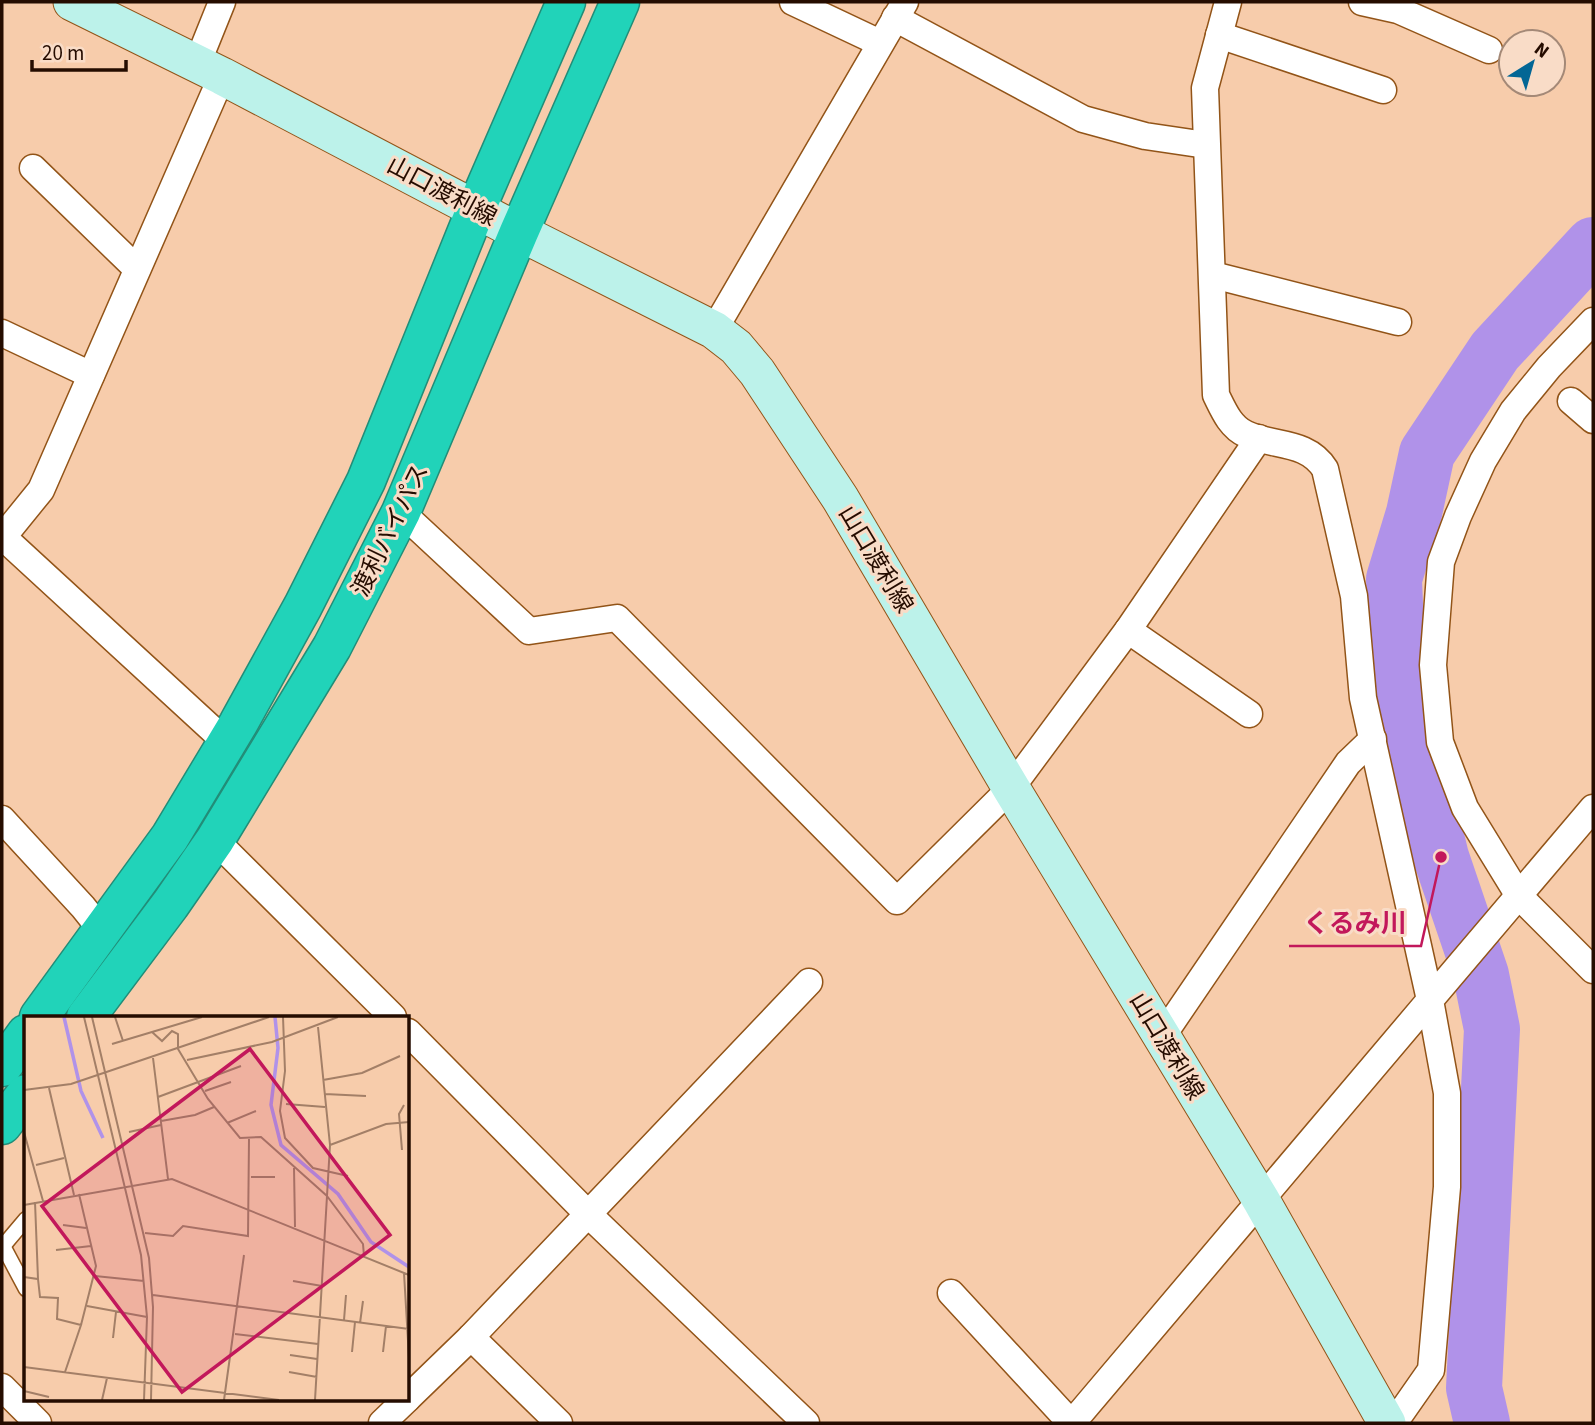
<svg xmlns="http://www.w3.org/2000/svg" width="1595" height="1425" viewBox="0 0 1595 1425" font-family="'Source Sans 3','Noto Sans JP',sans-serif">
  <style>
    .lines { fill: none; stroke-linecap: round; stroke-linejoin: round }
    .river { stroke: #b092e9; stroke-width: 56 }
    .lane-casing { stroke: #925418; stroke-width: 17 }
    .street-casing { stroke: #925418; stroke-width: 29 }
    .secondary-casing { stroke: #925418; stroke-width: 39 }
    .highway-casing { stroke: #228d78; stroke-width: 41 }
    .lane { stroke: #fff; stroke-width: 14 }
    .street { stroke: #fff; stroke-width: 26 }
    .secondary { stroke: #bcf2ea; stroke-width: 37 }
    .highway { stroke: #21d3b9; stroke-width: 38 }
    .labels { text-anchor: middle; stroke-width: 6; stroke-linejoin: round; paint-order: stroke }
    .street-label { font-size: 24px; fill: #250c00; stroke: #f9dcc7 }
    .inset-river { fill: none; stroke: #b092e9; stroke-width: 3.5 }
    .inset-road { fill: none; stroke: #a37f67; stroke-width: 2 }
    .view { fill: #c2185b; fill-opacity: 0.15; stroke: #c2185b; stroke-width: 3.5 }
    .inset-edge { fill: none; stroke: #250c00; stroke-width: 3.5 }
    .leader { fill: none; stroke: #c2185b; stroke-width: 2.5 }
    .callout-dot { fill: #c2185b; stroke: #f9dcc7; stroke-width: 2.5 }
    .callout-label { font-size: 26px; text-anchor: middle; font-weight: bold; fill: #c2185b; stroke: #f9dcc7; stroke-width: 6; stroke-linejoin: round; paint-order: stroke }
  </style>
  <rect width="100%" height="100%" fill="#f7ccab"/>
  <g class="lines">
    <path class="river" d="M1482 1423 1474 1388 1492 1029 1481 975 1441 857 1398 679 1394 579 1414 513 1427 453 1495 351 1593 245"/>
    <g class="lane-casing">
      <g id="lane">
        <path d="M2 1244 26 1289"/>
        <path d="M4 1245 26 1219"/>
      </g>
    </g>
    <g class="street-casing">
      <g id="street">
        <path d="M793 2 880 43"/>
        <path d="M1362 2 1398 10 1489 50"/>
        <path d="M895 18 1083 119 1145 136 1206 145"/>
        <path d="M1219 35 1383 90"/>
        <path d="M197 64 222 2"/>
        <path d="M33 168 137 269"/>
        <path d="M1213 275 1398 322"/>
        <path d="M1593 321 1549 367 1513 411 1483 461 1458 516 1441 562 1433 665 1440 742 1465 808 1519 896 1593 970"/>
        <path d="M714 330 905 2"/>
        <path d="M2 333 91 375"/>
        <path d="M1571 401 1593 420"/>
        <path d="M401 512 529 631 617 618 897 901 1011 788 1128 630 1259 438"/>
        <path d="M3 537 227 743"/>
        <path d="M2 538 41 490 222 76"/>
        <path d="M1128 630 1249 714"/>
        <path d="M2 819 83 907 103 932"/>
        <path d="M215 840 393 1017"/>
        <path d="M408 1032 588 1214 806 1423"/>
        <path d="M1161 1038 1348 763 1373 739"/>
        <path d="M951 1293 1071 1423"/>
        <path d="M471 1337 559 1423"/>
        <path d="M2 1387 38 1423"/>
        <path d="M408 1398 471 1337 809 982"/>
        <path d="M382 1423 407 1399"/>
        <path d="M1072 1423 1430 1000 1363 698 1354 596 1325 469C1307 440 1273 447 1246 434 1230 427 1223 409 1216 395L1205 88 1228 2"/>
        <path d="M1394 1423 1431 1370 1447 1187V1093L1430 1000 1593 808"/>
      </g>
    </g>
    <g class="secondary-casing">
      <path id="secondary" d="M72 2 222 76 519 232 714 330 736 347 757 372 840 498 1011 788 1261 1200 1387 1423"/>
    </g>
    <g class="highway-casing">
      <g id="highway">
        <path d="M39 1017 170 837 238 724 303 606 366 481 476 209 566 2"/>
        <path d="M86 1017 170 905 215 840 332 647 401 512 519 232 620 2"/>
        <path d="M2 1067 26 1034"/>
        <path d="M2 1125 26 1094"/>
      </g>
    </g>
    <use href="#lane" class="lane"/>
    <use href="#street" class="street"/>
    <use href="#secondary" class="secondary"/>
    <use href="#highway" class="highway"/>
  </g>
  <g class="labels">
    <g class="street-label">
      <text transform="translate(442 191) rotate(28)" y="8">山口渡利線</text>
      <text transform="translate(390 530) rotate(-64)" y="8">渡利バイパス</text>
      <text transform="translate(876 559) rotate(59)" y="8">山口渡利線</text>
      <text transform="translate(1167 1046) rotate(59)" y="8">山口渡利線</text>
    </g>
  </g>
  <g transform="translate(24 1016)">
    <rect width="385" height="385" fill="#f7ccab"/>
    <path class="inset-river" d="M40 1 57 75 79 122M251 1 254 32 247 89 257 129 314 178 347 226 385 251"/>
    <path class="inset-road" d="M60 1 117 239 123 301 120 384M68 1 125 242 129 291 127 384M91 1 99 25M259 1 261 55 256 95 261 122 289 152 324 160M294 11 306 129 303 180 339 228 340 240M128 16 138 25 148 15 154 18V33L184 83 216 122 237 121 303 180 291 384M88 28 178 1M129 42 144 163M163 44 248 26 314 1M299 64 338 57 376 40M25 72 50 179M0 74 47 68 245 1M181 75 207 66M301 78 342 80M134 81 217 50M262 88 301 91M137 105 171 99 190 91M203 107 232 95M0 116 19 185M105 116 137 109M306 129 362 108 385 106M378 134 375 98 380 89M12 149 40 142M270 152 271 211M227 161H251M55 178 72 250 57 309M0 189 148 163 385 259M39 209 62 212M121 217 149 220 159 210 224 220 225 123M32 234 67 230M380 257 385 342M71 260 120 265M0 261 14 263 11 186M14 263 16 281 34 282 33 303 57 309 41 356M269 265 298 270M129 279 385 313M63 290 123 301M320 304 322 279M336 307 339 285M211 318 294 328M89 322 92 296M328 336 331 306M359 336 362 310M266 339 293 343M0 351 255 384M265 356 293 361M0 375 25 381M78 384 83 362M200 384 220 239"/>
    <path class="view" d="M226 33 366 219 158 376 18 190Z"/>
    <rect width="385" height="385" class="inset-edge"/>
  </g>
  <path class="leader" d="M1441 857L1421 946H1289"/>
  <circle class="callout-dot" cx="1441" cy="857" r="7"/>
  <g class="callout-label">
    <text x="1355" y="932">くるみ川</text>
  </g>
  <rect width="1595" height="1425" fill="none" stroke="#250c00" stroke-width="7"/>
  <g transform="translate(1532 63) rotate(37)"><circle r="33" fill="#f9dcc7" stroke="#a48977" stroke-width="2"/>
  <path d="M0-5L12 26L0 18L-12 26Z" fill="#036695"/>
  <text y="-10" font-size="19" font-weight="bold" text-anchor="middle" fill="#250c00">N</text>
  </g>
  <path d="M32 60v10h94v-10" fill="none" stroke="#250c00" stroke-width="3.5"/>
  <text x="42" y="60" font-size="21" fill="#250c00" stroke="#f9dcc7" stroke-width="5" paint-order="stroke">20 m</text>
</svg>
